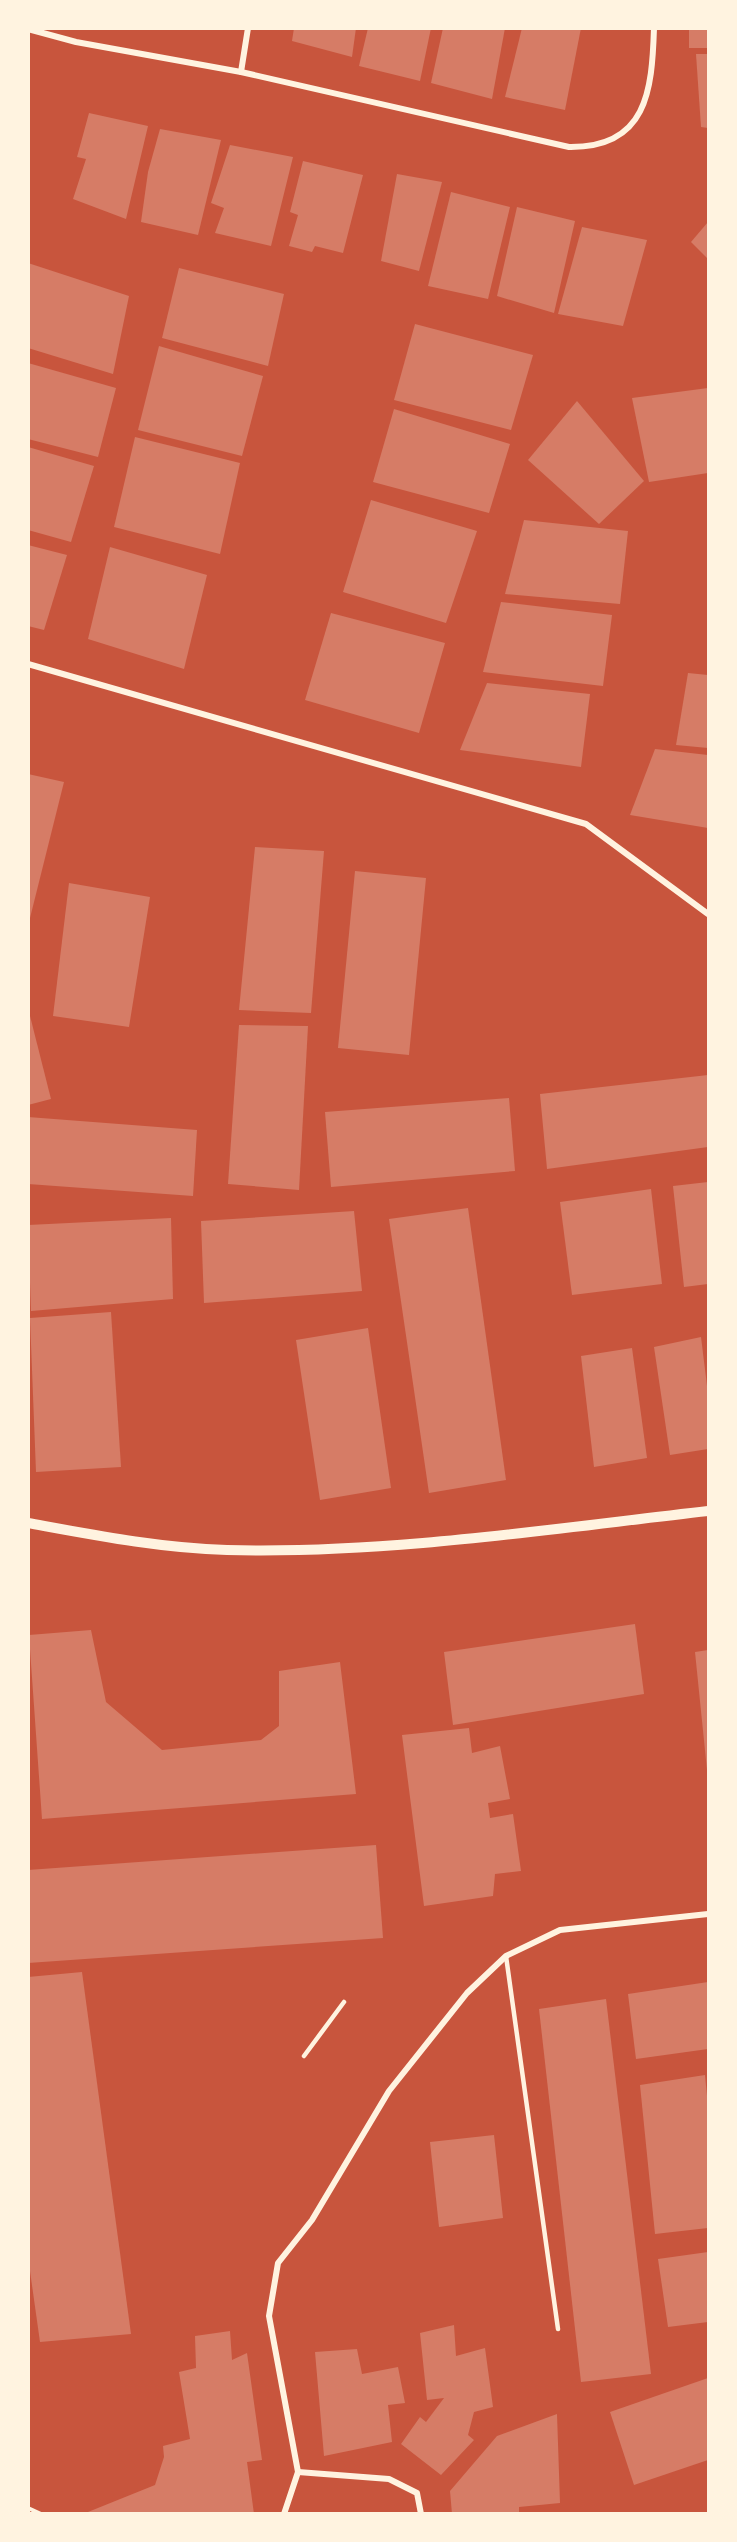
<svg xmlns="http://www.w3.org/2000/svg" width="737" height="2542" viewBox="0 0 737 2542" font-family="Jost,sans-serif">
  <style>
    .building { fill: #d67c66 }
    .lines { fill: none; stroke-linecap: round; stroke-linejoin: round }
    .path { stroke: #fff3e0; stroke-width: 4 }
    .service { stroke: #fff3e0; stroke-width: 4.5 }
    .minor { stroke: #fff3e0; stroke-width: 6 }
    .tertiary { stroke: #fff3e0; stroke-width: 10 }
  </style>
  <rect width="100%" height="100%" fill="#c8553d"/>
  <g class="building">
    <path d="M294 28H356L352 57 292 41Z"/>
    <path d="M368 28H431L420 81 359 66Z"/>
    <path d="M443 28H505L492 99 431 83Z"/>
    <path d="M522 28H581L565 110 505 97Z"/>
    <rect x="689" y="28" width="19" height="20"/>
    <path d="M696 54H708V128L701 127Z"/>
    <path d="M89 113 148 126 126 219 73 199 86 159 77 157Z"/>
    <path d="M160 129 221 140 198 235 141 222 148 172Z"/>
    <path d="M230 145 293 157 271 246 215 233 224 208 211 203Z"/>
    <path d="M303 161 363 175 343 253 315 246 312 252 289 246 298 215 290 212Z"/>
    <path d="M397 174 442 182 419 271 381 261Z"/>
    <path d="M451 192 510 207 488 299 428 286Z"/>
    <path d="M517 207 575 221 554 313 497 296Z"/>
    <path d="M708 222V259L691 242Z"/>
    <path d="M582 227 647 240 623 326 558 314Z"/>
    <path d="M28 263 129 296 113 374 28 348Z"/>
    <path d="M179 268 284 294 268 366 162 338Z"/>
    <path d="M415 324 533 355 511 430 394 400Z"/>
    <path d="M159 346 263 376 242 456 138 430Z"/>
    <path d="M28 363 116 388 98 457 28 439Z"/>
    <path d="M708 388V473L649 482 632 398Z"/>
    <path d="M577 401 644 481 599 524 528 460Z"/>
    <path d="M394 409 510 444 489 513 373 482Z"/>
    <path d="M135 437 240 463 220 554 114 527Z"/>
    <path d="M28 447 94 466 71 542 28 530Z"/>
    <path d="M371 500 477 531 446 623 343 592Z"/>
    <path d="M524 520 628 531 620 604 505 594Z"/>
    <path d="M28 545 67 555 44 630 28 626Z"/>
    <path d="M110 547 207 575 184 669 88 639Z"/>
    <path d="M501 602 612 615 603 686 483 672Z"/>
    <path d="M331 613 445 643 419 733 305 700Z"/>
    <path d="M688 673 708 675V748L676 745Z"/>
    <path d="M487 683 590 694 581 767 460 750Z"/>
    <path d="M655 749 708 755V828L630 815Z"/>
    <path d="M28 774 64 782 29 922H28Z"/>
    <path d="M255 847 324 851 311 1013 239 1010Z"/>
    <path d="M355 871 426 878 409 1055 338 1048Z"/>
    <path d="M69 883 150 897 129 1027 53 1016Z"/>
    <path d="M28 1008 51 1099 28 1105Z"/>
    <path d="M239 1025 308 1026 299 1190 228 1184Z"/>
    <path d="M708 1075V1147L547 1169 540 1094Z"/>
    <path d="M509 1098 515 1171 331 1187 325 1112Z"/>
    <path d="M28 1117 197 1130 193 1196 28 1184Z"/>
    <path d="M708 1182V1284L684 1287 673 1186Z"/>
    <path d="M651 1189 662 1284 572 1295 560 1202Z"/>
    <path d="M468 1208 506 1480 429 1493 389 1219Z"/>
    <path d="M354 1211 362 1291 204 1303 201 1221Z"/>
    <path d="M171 1218 173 1299 31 1311 28 1225Z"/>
    <path d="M111 1312 121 1467 36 1472 30 1318Z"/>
    <path d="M368 1328 391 1488 320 1500 296 1340Z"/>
    <path d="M701 1337 708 1394V1449L670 1455 654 1347Z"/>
    <path d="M632 1348 647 1458 594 1467 581 1356Z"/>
    <path d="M635 1624 644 1694 453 1725 444 1652Z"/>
    <path d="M91 1630 106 1702 162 1750 261 1740 279 1726V1671L340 1662 356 1794 42 1819 29 1635Z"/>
    <path d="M708 1650V1770H707L695 1652Z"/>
    <path d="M469 1728 472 1753 500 1746 510 1799 488 1803 490 1818 513 1814 521 1871 495 1874 493 1896 424 1906 402 1735Z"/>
    <path d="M376 1845 383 1938 28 1963V1870Z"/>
    <path d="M82 1972 131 2334 40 2342 28 2257V1977Z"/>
    <path d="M708 1982V2049L636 2059 628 1994Z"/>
    <path d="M606 1999 651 2374 581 2382 539 2009Z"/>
    <path d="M705 2075 708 2106V2228L655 2234 640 2085Z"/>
    <path d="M494 2135 503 2218 439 2227 430 2142Z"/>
    <path d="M708 2252V2322L668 2327 658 2259Z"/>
    <path d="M454 2325 456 2356 485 2348 493 2407 474 2412 468 2435 474 2440 441 2475 401 2444 420 2417 426 2422 444 2398 427 2400 420 2333Z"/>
    <path d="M230 2331 232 2360 247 2353 262 2460 247 2462 254 2514H83L155 2485 164 2457 163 2446 190 2439 179 2372 196 2368 195 2336Z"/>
    <path d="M357 2349 362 2374 398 2367 405 2403 388 2405 392 2442 324 2456 315 2352Z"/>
    <path d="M708 2378V2460L634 2485 610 2412Z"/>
    <path d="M557 2414 560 2503 519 2507V2514H452L450 2491 497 2436Z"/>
  </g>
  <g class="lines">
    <path class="path" d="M28 2508 41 2514"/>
    <g class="service">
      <path d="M506 1956 558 2329"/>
      <path d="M304 2056 344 2002"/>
    </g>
    <g class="minor">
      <path d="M28 29 76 42 241 72 569 147C647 148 652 91 654 28"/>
      <path d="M241 72 248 28"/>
      <path d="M28 664 586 824 708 914"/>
      <path d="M298 2472 389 2479 417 2493 421 2514"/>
      <path d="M284 2514 298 2472 269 2316 278 2263 312 2220 389 2091 467 1993 506 1956 560 1930 708 1914"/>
    </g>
    <path class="tertiary" d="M28 1523C94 1535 160 1548 227 1550 388 1554 549 1529 708 1511"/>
  </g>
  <rect width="737" height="2542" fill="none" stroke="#fff3e0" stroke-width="60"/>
</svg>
